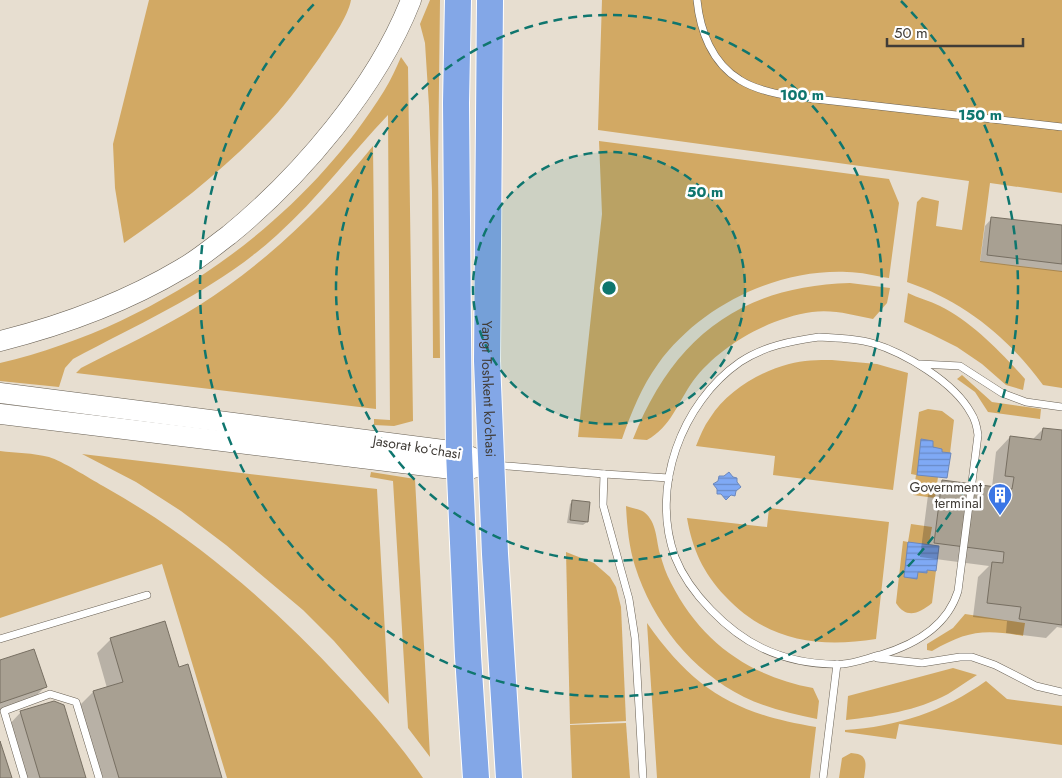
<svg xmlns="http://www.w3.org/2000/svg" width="1062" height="778" viewBox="0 0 1062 778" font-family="Jost,sans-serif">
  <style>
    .green { fill: #d2a964 }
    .water { fill: url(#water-rules); stroke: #6c88bc }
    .shadow { fill: #0003 }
    .building { fill: #a8a092; stroke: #776f62 }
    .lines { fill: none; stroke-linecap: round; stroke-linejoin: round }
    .lane-casing { stroke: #686054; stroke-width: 8 }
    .secondary-casing { stroke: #686054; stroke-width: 21 }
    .highway-casing { stroke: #fff; stroke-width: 28 }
    .lane { stroke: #fff; stroke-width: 7 }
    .secondary { stroke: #fff; stroke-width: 20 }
    .highway { stroke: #83a7e7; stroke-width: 26 }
    .ring { fill: none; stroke: #0f766e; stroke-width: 2.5; stroke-dasharray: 9 6 }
    .labels { text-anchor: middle; stroke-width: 5; stroke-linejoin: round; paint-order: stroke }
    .street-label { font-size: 14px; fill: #403c37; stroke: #fff }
    .poi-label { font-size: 14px; fill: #403c37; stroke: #fff; text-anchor: end }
    .centre { fill: #0f766e; stroke: #fff; stroke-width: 2.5 }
    .ring-label { font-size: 15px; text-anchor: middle; font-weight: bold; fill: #0f766e; stroke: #fff; stroke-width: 5; stroke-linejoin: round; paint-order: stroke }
  </style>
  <defs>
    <pattern id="water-rules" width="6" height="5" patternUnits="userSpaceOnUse" patternTransform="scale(1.25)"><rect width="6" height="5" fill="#7fa9f5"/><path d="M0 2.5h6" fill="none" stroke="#698bc7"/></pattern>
  </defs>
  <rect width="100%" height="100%" fill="#e7ded0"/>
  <g class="green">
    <path d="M149 0H351C348 17 330 42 320 57 305 78 289 101 271 120 227 167 177 207 124 243L115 188 113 144Z"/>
    <path d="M430 0H440L438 166 440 358H433L432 191 429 106 425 43 420 24Z"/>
    <path d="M602 0H1062V193L990 183 980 261 1062 271V388L1043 385C1008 337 963 301 907 282L917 202 922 197 939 201 936 226 962 230 969 181 598 130Z"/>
    <path d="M401 57 408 67 413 421 394 426 374 425V419L390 420 388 115C351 154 318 198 277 235 218 289 144 321 73 359L65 368 59 387 0 381V363C154 327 300 226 384 91 391 80 396 68 401 57Z"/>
    <path d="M599 141 889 179 899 203 889 278C875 276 861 272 847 272 776 269 700 306 658 364 642 386 631 413 622 439L578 437 602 214Z"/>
    <path d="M373 146 376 409 76 373 81 368C120 348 161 329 198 306 266 263 323 208 373 146Z"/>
    <path d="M850 283 890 288 887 303 873 319C853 315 833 309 812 312 769 318 719 346 693 381 678 402 671 427 647 440L633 439C673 338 740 286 850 283Z"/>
    <path d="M908 293C918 298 930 301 940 306 971 321 1002 353 1025 379L1023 390 1006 385 982 364 957 347 931 334 904 322Z"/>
    <path d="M832 360 877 364 908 373 893 490 773 475 775 456 696 446C700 436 704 426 710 418 727 391 759 372 789 364 803 360 818 360 832 360Z"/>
    <path d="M962 375 992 402 1041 409 1040 419 988 412 975 392 957 379Z"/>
    <path d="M928 409 942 411 954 420 947 478 938 477 935 498 913 495 916 475 911 474 919 412Z"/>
    <path d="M0 451C16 453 33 453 49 457 62 461 89 478 103 486 193 536 273 605 343 681 372 712 399 743 423 778H227L162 564 0 618Z"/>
    <path d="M82 454 377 489 389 704 334 641 303 610 226 545 181 511 136 482Z"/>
    <path d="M371 472 415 479 430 757 408 728 393 481 370 477Z"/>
    <path d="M626 506C631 508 640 509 644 512 657 522 656 540 660 554 663 564 666 574 671 583 701 642 749 676 813 688L819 701 817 719C792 714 767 708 744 697 692 671 652 621 635 566 629 547 627 526 626 506Z"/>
    <path d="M769 508 889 522 876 639C817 648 767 641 725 596 703 573 692 548 687 518L767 527Z"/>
    <path d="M911 524 932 527 929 544 939 546 932 603C919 614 906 619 896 603L903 541 908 542Z"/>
    <path d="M566 552 594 563 610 577 616 587 621 607 626 721 570 724Z"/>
    <path d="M965 614 1025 623 1023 636C983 629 967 631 932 651L927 650V644L953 628Z"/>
    <path d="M647 623C694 690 736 714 816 727L810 778H657Z"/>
    <path d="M953 668 977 675C967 681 958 688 948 694 917 711 880 716 846 720L848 696Z"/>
    <path d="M986 681 1007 699 1062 706V745L899 724 896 739 845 732V730C897 727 944 711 986 681Z"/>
    <path d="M626 723 630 778H572L570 725Z"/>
    <path d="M851 753C869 754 866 764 864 778H839L842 758Z"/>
  </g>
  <g class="water">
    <path d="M921 439 933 441V447L942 449V452L951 453 947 478 917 475Z"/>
    <path d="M729 472 733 477 737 478V482L741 487 736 491 735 496 731 495 726 500 721 494H717V489L713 484 718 481 719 476H724Z"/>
    <path d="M908 542 939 546 936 571 927 570V573L918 572 917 579 904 577Z"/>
  </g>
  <g class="shadow">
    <path d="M992 218 1062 227V272L980 262 985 226Z"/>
    <path d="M1043 429 1062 431V628L1057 627 1046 638 1006 633 1007 621 973 617 978 577 989 566 920 557 928 495 943 481 992 487 996 452 1010 437 1032 440Z"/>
    <path d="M573 501 587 522 583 525 567 523 570 504Z"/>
    <path d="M111 639 178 668 221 778H101L79 706 93 692 107 688 97 653Z"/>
    <path d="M0 661 45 687 31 701 0 712Z"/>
    <path d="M21 712 84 778H22L7 727Z"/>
  </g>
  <g class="building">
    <path d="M991 217 1062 225V264L987 255Z"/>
    <path d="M1043 428 1062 430V625L1019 619 1021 607 987 603 992 562 1003 563 1004 552 934 543 942 480 1012 489 1014 477 1005 476 1010 436 1041 440Z"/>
    <path d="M572 500 590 502 588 522 570 520Z"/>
    <path d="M165 621 179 667 188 664 222 778H119L93 691 123 682 110 638Z"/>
    <path d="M34 649 47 687 0 703V660Z"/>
    <path d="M54 701 64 705 86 778H40L20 711Z"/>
    <path d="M0 741 12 778H0Z"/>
  </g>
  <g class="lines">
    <g class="lane-casing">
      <g id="lane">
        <path d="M697 0C700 31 712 63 740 80 754 89 772 93 789 96L1062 127"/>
        <path d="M819 337C837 338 855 338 872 343 905 353 954 382 971 413 975 419 977 427 978 435L958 591C947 627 914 645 880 655 868 658 855 663 843 664 816 665 787 660 762 648 728 632 689 593 675 557 650 488 681 403 740 362 764 346 791 341 819 337Z"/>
        <path d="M920 364 960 366 1002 393 1026 402 1062 407"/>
        <path d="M495 465 604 474 669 478"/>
        <path d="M604 474 603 505 629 599 635 638 643 778"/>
        <path d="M0 639 147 595"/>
        <path d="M877 658 922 663 960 657H972L995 665 1036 686 1062 692"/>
        <path d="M24 778 4 711 50 694 76 702 99 778"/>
        <path d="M823 778 837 664"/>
      </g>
    </g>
    <g class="secondary-casing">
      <g id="secondary">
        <path d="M0 341C64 325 126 302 183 268 199 259 214 246 229 235 301 176 377 87 411 0"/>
        <path d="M0 393 459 452 490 465"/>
        <path d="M0 414 460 470 473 468"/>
      </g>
    </g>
    <g class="highway-casing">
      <g id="highway">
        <path d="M458 0 456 103 459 452 468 656 476 778"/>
        <path id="s1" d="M490 0 487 361 495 554 509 778"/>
      </g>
    </g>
    <use href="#lane" class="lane"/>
    <use href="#secondary" class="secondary"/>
    <use href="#highway" class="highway"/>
  </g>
  <circle cx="609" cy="288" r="136" fill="#0f766e" fill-opacity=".12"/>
  <g class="ring">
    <circle cx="609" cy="288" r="136"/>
    <circle cx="609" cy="288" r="273"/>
    <path d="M901 1A409 409 0 1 1 317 1"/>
  </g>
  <defs>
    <g id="building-pin" transform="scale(1.25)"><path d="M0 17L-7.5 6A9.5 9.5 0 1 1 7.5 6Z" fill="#3b76e5" stroke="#fff"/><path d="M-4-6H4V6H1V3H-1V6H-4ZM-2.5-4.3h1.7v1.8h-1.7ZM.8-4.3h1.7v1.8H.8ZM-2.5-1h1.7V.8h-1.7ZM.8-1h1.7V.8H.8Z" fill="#fff"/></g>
  </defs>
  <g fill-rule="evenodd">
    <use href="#building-pin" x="1000" y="495"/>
  </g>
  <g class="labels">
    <g class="street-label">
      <text dy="5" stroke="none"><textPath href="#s1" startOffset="389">Yangi Toshkent ko‘chasi</textPath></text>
      <text transform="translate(417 447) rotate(9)" y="5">Jasorat koʻchasi</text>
    </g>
    <g class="poi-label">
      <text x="982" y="492">Government<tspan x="982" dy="16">terminal</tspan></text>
    </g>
  </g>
  <circle cx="609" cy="288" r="8" class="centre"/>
  <g class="ring-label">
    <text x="802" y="100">100 m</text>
    <text x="980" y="120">150 m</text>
    <text x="705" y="197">50 m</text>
  </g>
  <path d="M887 38v8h136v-8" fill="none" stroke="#403c37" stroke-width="2.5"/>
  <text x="894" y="38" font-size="15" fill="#403c37" stroke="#ffffff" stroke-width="4" paint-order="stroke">50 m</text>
</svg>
